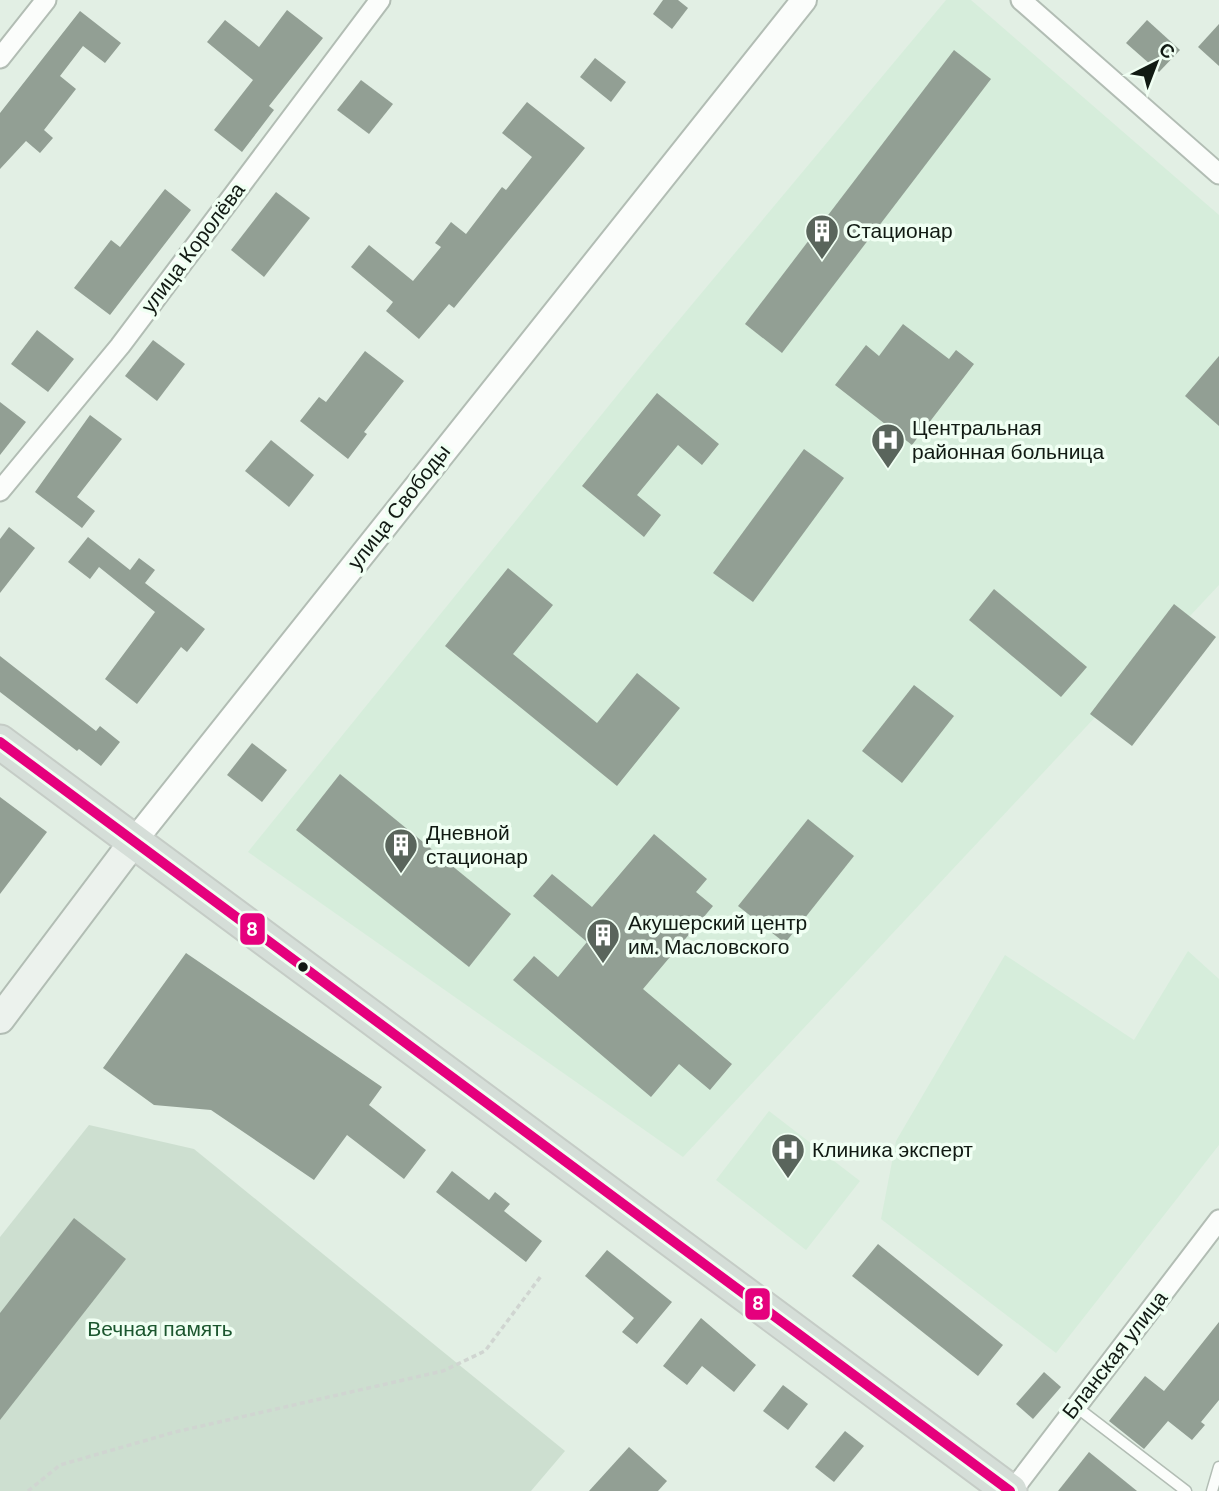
<svg xmlns="http://www.w3.org/2000/svg" width="1219" height="1491" viewBox="0 0 1219 1491" font-family="'DM Sans',sans-serif">
  <style>
    .built { fill: #d6eddb }
    .green { fill: #cddfd0 }
    .building { fill: #929f94 }
    .lines { fill: none; stroke-linecap: round; stroke-linejoin: round }
    .service-casing { stroke: #b2bdb4; stroke-width: 13 }
    .minor-casing { stroke: #b2bdb4; stroke-width: 23 }
    .tertiary-casing { stroke: #b2bdb4; stroke-width: 28 }
    .secondary-casing { stroke: #b2bdb4; stroke-width: 32 }
    .trunk-casing { stroke: #c5ccc6; stroke-width: 37 }
    .path { stroke: #d0d5d1; stroke-width: 3.5; stroke-dasharray: 5 3.5; stroke-linecap: butt }
    .service { stroke: #fbfdfb; stroke-width: 10 }
    .minor { stroke: #fbfdfb; stroke-width: 19 }
    .tertiary { stroke: #fbfdfb; stroke-width: 24 }
    .secondary { stroke: #ecf2ed; stroke-width: 28 }
    .trunk { stroke: #d5ded8; stroke-width: 33 }
    .bus-1-casing { stroke: #f0fff3; stroke-width: 16 }
    .bus-1 { stroke: #e5007d; stroke-width: 10 }
    .bus-dot { fill: #111a13; stroke: #f0fff3; stroke-width: 2.5 }
    .labels { text-anchor: middle; stroke-width: 7; stroke-linejoin: round; paint-order: stroke }
    .poi-label { font-size: 21px; fill: #111a13; stroke: #f0fff3; text-anchor: start }
    .street-label { font-size: 21px; fill: #111a13; stroke: #f0fff3 }
    .park-label { font-size: 21px; fill: #1b562e; stroke: #f0fff3 }
    .line-badge { stroke: #f0fff3; stroke-width: 2.5 }
    .badge-label { font-size: 19px; text-anchor: middle; font-weight: bold; fill: #fff }
  </style>
  <rect width="100%" height="100%" fill="#e2efe4"/>
  <g class="built">
    <path d="M946 0H971L1219 215V585L683 1157 248 852 649 356Z"/>
    <path d="M1188 951 1219 979V1145L1056 1353 881 1219 896 1141 1005 955 1134 1040Z"/>
    <path d="M769 1111 860 1181 806 1250 716 1180Z"/>
  </g>
  <path class="green" d="M89 1125 194 1149 565 1451 531 1491H0V1237Z"/>
  <g class="building">
    <path d="M663 0H678L688 8 672 29 653 14Z"/>
    <path d="M287 10 323 38 269 106 274 110 242 152 214 130 253 80 207 42 225 20 259 47Z"/>
    <path d="M80 11 121 43 105 63 83 46 60 76 76 89 44 130 53 138 40 153 26 141 0 169V113Z"/>
    <path d="M1147 20 1180 50 1159 72 1126 43Z"/>
    <path d="M1219 24V66L1198 47Z"/>
    <path d="M954 50 991 79 782 353 745 324Z"/>
    <path d="M595 58 626 82 611 102 580 77Z"/>
    <path d="M361 80 393 104 369 134 337 110Z"/>
    <path d="M527 102 585 148 454 308 449 304 419 339 386 311 393 302 351 267 369 245 413 281 441 247 435 243 451 222 466 234 502 187 506 190 532 157 502 133Z"/>
    <path d="M165 189 191 210 110 315 74 288 111 240 120 247Z"/>
    <path d="M276 192 310 218 264 277 231 250Z"/>
    <path d="M903 324 949 359 956 350 974 364 912 445 835 385 866 345 879 356Z"/>
    <path d="M37 330 74 359 48 392 11 364Z"/>
    <path d="M153 340 185 364 157 401 125 376Z"/>
    <path d="M365 351 404 381 364 432 367 434 348 459 300 421 319 397 326 402Z"/>
    <path d="M1219 356V426L1185 396Z"/>
    <path d="M657 393 719 444 702 465 678 445 637 495 661 515 644 537 582 486Z"/>
    <path d="M0 402 26 422 0 455Z"/>
    <path d="M90 415 122 439 77 497 95 511 82 528 35 492Z"/>
    <path d="M271 440 314 475 289 507 245 471Z"/>
    <path d="M804 449 844 478 753 602 713 573Z"/>
    <path d="M9 527 35 548 0 593V539Z"/>
    <path d="M88 537 130 570 139 558 155 570 145 583 205 629 187 652 181 647 137 704 105 679 155 612 99 567 90 579 68 562Z"/>
    <path d="M508 568 553 605 513 654 597 723 637 673 680 708 617 786 445 646Z"/>
    <path d="M994 589 1087 667 1061 697 969 620Z"/>
    <path d="M1174 604 1216 637 1132 746 1090 714Z"/>
    <path d="M0 656 96 731 100 726 120 742 101 766 79 749 77 751 0 692Z"/>
    <path d="M914 685 954 716 902 783 862 751Z"/>
    <path d="M252 743 287 770 262 802 227 775Z"/>
    <path d="M340 774 511 914 469 967 296 830Z"/>
    <path d="M0 797 47 832 0 894Z"/>
    <path d="M808 819 854 856 785 943 738 906Z"/>
    <path d="M654 834 707 879 696 892 713 906 643 989 732 1064 710 1090 679 1064 651 1097 513 980 534 956 558 977 587 942 533 896 552 874 592 907Z"/>
    <path d="M186 953 382 1087 369 1105 426 1150 404 1179 347 1135 314 1180 211 1110 154 1105 103 1068Z"/>
    <path d="M452 1171 489 1200 495 1192 510 1204 504 1211 542 1241 526 1262 436 1192Z"/>
    <path d="M74 1218 126 1259 0 1420V1313Z"/>
    <path d="M878 1244 1003 1345 978 1376 852 1276Z"/>
    <path d="M607 1250 672 1302 637 1344 622 1332 634 1318 585 1276Z"/>
    <path d="M701 1318 756 1365 734 1392 702 1366 687 1385 663 1366Z"/>
    <path d="M1219 1322V1400L1201 1422 1205 1425 1192 1440 1168 1421 1144 1449 1109 1421 1145 1376 1164 1391Z"/>
    <path d="M1044 1372 1061 1387 1033 1419 1016 1404Z"/>
    <path d="M783 1385 808 1404 788 1430 763 1411Z"/>
    <path d="M845 1431 864 1446 834 1482 815 1467Z"/>
    <path d="M629 1447 667 1481 658 1491H589Z"/>
    <path d="M1089 1452 1137 1491H1058Z"/>
  </g>
  <g class="lines">
    <g class="service-casing">
      <g id="service">
        <path d="M1075 1406 1186 1491"/>
        <path d="M1212 1491 1219 1467"/>
      </g>
    </g>
    <g class="minor-casing">
      <g id="minor">
        <path d="M1021 0 1219 174"/>
        <path d="M0 58 46 0"/>
        <path d="M0 491 120 346 380 0"/>
        <path d="M1012 1491 1219 1220"/>
      </g>
    </g>
    <g class="tertiary-casing">
      <path id="tertiary" d="M135 840 804 0"/>
    </g>
    <g class="secondary-casing">
      <path id="secondary" d="M0 1019 135 840"/>
    </g>
    <g class="trunk-casing">
      <path id="trunk" d="M0 742 1010 1491"/>
    </g>
    <path class="path" d="M28 1491 60 1465 175 1432 443 1371 485 1351 541 1276"/>
    <use href="#service" class="service"/>
    <use href="#minor" class="minor"/>
    <use href="#tertiary" class="tertiary"/>
    <use href="#secondary" class="secondary"/>
    <use href="#trunk" class="trunk"/>
    <g class="bus-1-casing">
      <path id="bus-1" d="M0 742 1010 1491"/>
    </g>
    <use href="#bus-1" class="bus-1"/>
  </g>
  <defs>
    <g id="building-pin" transform="scale(1.75)"><path d="M0 17L-7.5 6A9.5 9.5 0 1 1 7.5 6Z" fill="#5a655c" stroke="#f0fff3"/><path d="M-4-6H4V6H1V3H-1V6H-4ZM-2.5-4.3h1.7v1.8h-1.7ZM.8-4.3h1.7v1.8H.8ZM-2.5-1h1.7V.8h-1.7ZM.8-1h1.7V.8H.8Z" fill="#fff"/></g>
    <g id="hospital-pin" transform="scale(1.75)"><path d="M0 17L-7.5 6A9.5 9.5 0 1 1 7.5 6Z" fill="#5a655c" stroke="#f0fff3"/><path d="M-5-5h3v3.5h4V-5h3V5h-3V1.5h-4V5h-3Z" fill="#fff"/></g>
  </defs>
  <g fill-rule="evenodd">
    <use href="#building-pin" x="822" y="231"/>
    <use href="#hospital-pin" x="888" y="440"/>
    <use href="#building-pin" x="401" y="845"/>
    <use href="#building-pin" x="603" y="935"/>
    <use href="#hospital-pin" x="788" y="1150"/>
  </g>
  <circle class="bus-dot" cx="303" cy="967" r="6"/>
  <g class="labels">
    <g class="poi-label">
      <text x="846" y="238">Стационар</text>
      <text x="912" y="435">Центральная<tspan x="912" dy="24">районная больница</tspan></text>
      <text x="426" y="840">Дневной<tspan x="426" dy="24">стационар</tspan></text>
      <text x="628" y="930">Акушерский центр<tspan x="628" dy="24">им. Масловского</tspan></text>
      <text x="812" y="1157">Клиника эксперт</text>
    </g>
    <g class="street-label">
      <text transform="translate(193 248) rotate(-53)" y="7">улица Королёва</text>
      <text transform="translate(399 507) rotate(-52)" y="7">улица Свободы</text>
      <text transform="translate(1115 1355) rotate(-52)" y="7">Бланская улица</text>
    </g>
    <g class="park-label">
      <text x="160" y="1336">Вечная память</text>
    </g>
  </g>
  <g class="line-badge">
    <rect x="239" y="912" width="27" height="34" rx="7" fill="#e5007d"/>
    <rect x="744" y="1287" width="27" height="34" rx="7" fill="#e5007d"/>
  </g>
  <g class="badge-label">
    <text x="252" y="936">8</text>
    <text x="758" y="1310">8</text>
  </g>
  <g transform="translate(1156 63) rotate(42)" stroke="#f0fff3" stroke-width="5" paint-order="stroke">
  <path d="M0-5L12 26L0 18L-12 26Z" fill="#111a13"/>
  <text y="-10" font-size="19" font-weight="bold" text-anchor="middle" fill="#111a13">С</text>
  </g>
</svg>
